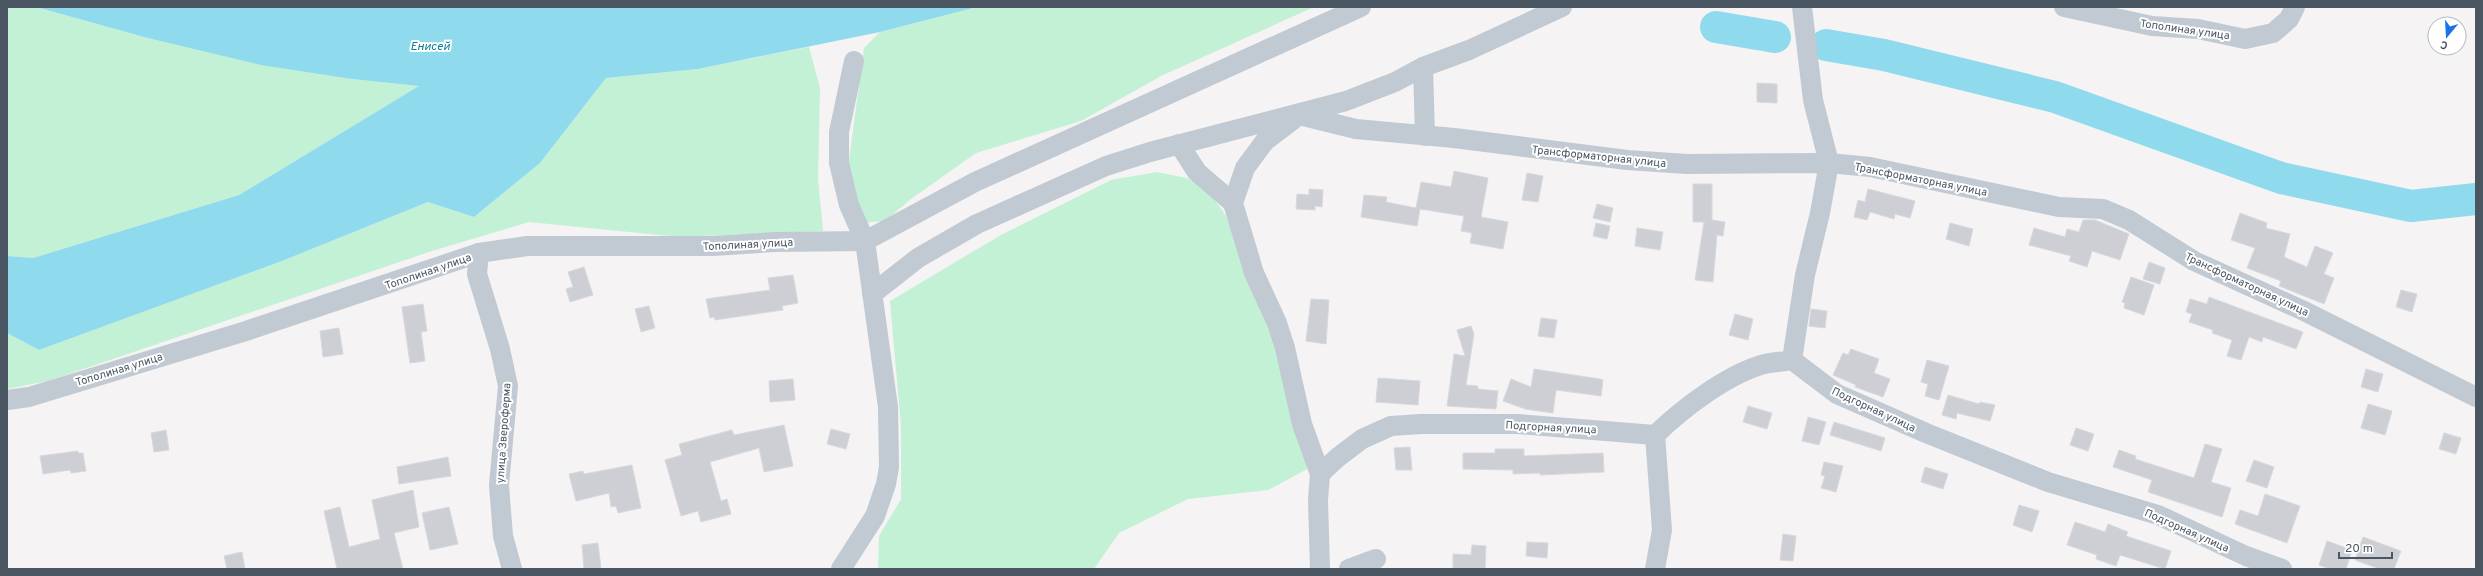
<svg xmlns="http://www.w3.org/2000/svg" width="2483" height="576" viewBox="0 0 2483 576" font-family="Overpass,sans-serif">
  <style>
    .green { fill: #c3f1d5 }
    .water { fill: #90daee }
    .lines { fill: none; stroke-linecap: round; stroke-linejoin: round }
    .river { stroke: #90daee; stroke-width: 32 }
    .building { fill: #cdcfd5; stroke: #d7d9de }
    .minor { stroke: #c1cad2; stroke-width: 20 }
    .labels { text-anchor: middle; stroke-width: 4; stroke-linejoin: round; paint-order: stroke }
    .street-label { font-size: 11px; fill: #4a5661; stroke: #fff }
    .water-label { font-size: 12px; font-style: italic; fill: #0c7c9b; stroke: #fff }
  </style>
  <rect width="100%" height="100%" fill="#f5f3f3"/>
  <g class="green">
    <path d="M7 7H36L144 37 352 79 420 86 239 195 33 258 7 256Z"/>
    <path d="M977 7H1314L1161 76 1081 121 976 153 911 199 885 221 858 223 848 168 864 48 880 32Z"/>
    <path d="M809 47 820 88 818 179 823 231 679 237 529 222 432 251 48 381 7 389V333L39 350 282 261 428 202 474 217 540 163 606 78 698 69Z"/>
    <path d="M1157 172C1168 175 1186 176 1195 182 1256 222 1292 396 1311 467L1268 490 1188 499 1119 533 1094 569H878L879 536 901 499V426L890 301 1001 235 1111 180Z"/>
  </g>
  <path class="water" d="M36 7H977L880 32 698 69 606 78 540 163 474 217 428 202 282 261 39 350 7 333V256L33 258 239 195 419 86 352 79 261 65 144 37Z"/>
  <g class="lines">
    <g class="river">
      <path d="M1716 27 1775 37"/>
      <path d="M1826 45 1884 55 2055 97 2281 178 2411 206 2476 199"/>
    </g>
  </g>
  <g class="building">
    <path d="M1757 83 1777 84V103L1757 102Z"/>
    <path d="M1454 171 1488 178 1481 217 1508 222 1503 249 1470 243 1472 233 1461 231 1464 216 1420 209 1417 226 1361 217 1364 195 1387 197 1386 202 1416 208 1421 182 1451 187Z"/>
    <path d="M1527 173 1543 176 1538 202 1522 200Z"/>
    <path d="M1693 184H1712V220L1725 222 1723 236 1717 235 1713 282 1695 280 1704 222H1693Z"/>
    <path d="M1309 189 1323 190 1322 207 1315 206V210L1296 209 1297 194 1309 195Z"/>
    <path d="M1868 189 1915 201 1910 218 1895 214 1894 219 1870 212 1867 220 1854 217 1858 200 1865 202Z"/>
    <path d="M1597 204 1613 208 1610 222 1593 218Z"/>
    <path d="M2240 213 2267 223 2266 228 2290 234 2284 257 2307 267 2315 246 2333 253 2324 274 2334 278 2324 304 2279 286 2281 281 2247 268 2255 248 2231 240Z"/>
    <path d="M2083 220H2095L2129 234 2120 260 2092 251 2087 267 2069 261 2071 256 2029 245 2034 228 2065 237 2067 229 2079 232Z"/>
    <path d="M1596 223 1610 226 1607 239 1593 236Z"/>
    <path d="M1950 223 1973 229 1969 246 1946 239Z"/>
    <path d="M1637 228 1663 232 1660 250 1635 246Z"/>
    <path d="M2149 262 2165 268 2160 284 2143 279Z"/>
    <path d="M584 267 593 295 570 302 566 289 573 287 568 272Z"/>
    <path d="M793 275 798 303 782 306 783 310 715 320 714 317 710 318 706 299 770 290 768 278Z"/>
    <path d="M2131 277 2154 285 2144 315 2124 308 2125 303 2122 302Z"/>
    <path d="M2401 290 2417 294 2412 312 2396 307Z"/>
    <path d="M2209 297 2303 332 2296 349 2263 337 2262 342 2249 337 2241 360 2227 356 2232 340 2212 333 2213 330 2189 322 2192 314 2186 312 2190 299 2207 304Z"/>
    <path d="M1311 299 1329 300 1326 344 1306 341Z"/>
    <path d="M423 304 427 331 421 332 425 361 410 363 402 307Z"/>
    <path d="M649 306 655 328 641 332 635 309Z"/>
    <path d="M1811 309 1827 311 1825 328 1809 326Z"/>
    <path d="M1735 314 1753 319 1748 340 1729 335Z"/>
    <path d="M1541 318 1557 320 1554 338 1538 336Z"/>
    <path d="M1471 326 1474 334 1466 385 1478 386V389L1498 391 1496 409 1447 406 1454 354 1465 356 1457 330Z"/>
    <path d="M339 328 343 354 323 357 320 331Z"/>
    <path d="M1851 349 1879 359 1874 373 1890 379 1883 397 1855 387 1856 385 1833 375 1843 353 1848 355Z"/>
    <path d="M1927 360 1949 366 1939 400 1925 396 1928 384 1921 382Z"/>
    <path d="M1534 369 1600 379 1603 380 1601 396 1556 390 1553 413 1525 409 1503 401 1511 379 1531 387Z"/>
    <path d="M2366 369 2383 374 2378 392 2361 387Z"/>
    <path d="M1378 378 1420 381 1418 405 1376 402Z"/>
    <path d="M793 379 795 400 770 402 769 381Z"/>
    <path d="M1948 395 1979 404 1980 402 1995 405 1990 421 1957 413 1956 419 1942 415Z"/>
    <path d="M2368 404 2392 411 2385 435 2361 428Z"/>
    <path d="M1748 406 1772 413 1767 429 1743 422Z"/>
    <path d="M1808 417 1826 422 1819 445 1802 441Z"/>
    <path d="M1834 422 1885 438 1881 451 1830 435Z"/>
    <path d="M784 425 793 466 764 472 759 448 710 462 721 501 727 499 731 514 701 522 698 511 681 516 665 460 682 455 679 444 732 430 734 435Z"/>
    <path d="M2076 428 2094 434 2088 451 2070 445Z"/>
    <path d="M831 429 850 434 846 449 827 444Z"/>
    <path d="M166 430 169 450 154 452 151 433Z"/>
    <path d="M2444 433 2461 438 2456 454 2439 449Z"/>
    <path d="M2205 444 2222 449 2211 482 2231 488 2222 517 2148 492 2152 480 2113 467 2119 450 2136 456 2135 459 2194 478Z"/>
    <path d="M1410 447 1412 470H1396L1394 448Z"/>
    <path d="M1495 449H1524V456L1603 453 1604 472 1540 475V473L1513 474V470L1463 469V453H1495Z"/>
    <path d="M78 451V453H83L86 471 71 473 70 470 43 474 40 456Z"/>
    <path d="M448 457 451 476 399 484 397 467Z"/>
    <path d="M2254 460 2274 467 2267 488 2246 481Z"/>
    <path d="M1824 462 1843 466 1836 492 1821 488 1825 476 1821 475Z"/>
    <path d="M632 465 641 508 618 513 616 506 611 507 609 493 576 501 569 474 583 471 584 474Z"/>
    <path d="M1925 467 1948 474 1943 489 1921 482Z"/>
    <path d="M413 490 419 527 394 533 403 569H337L324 511 340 507 349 547 380 539 372 500Z"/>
    <path d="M2265 494 2300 506 2287 543 2235 524 2240 510 2258 516Z"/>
    <path d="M2019 505 2039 511 2032 532 2013 525Z"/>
    <path d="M449 507 458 544 430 550 422 513Z"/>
    <path d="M2075 522 2105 532 2108 524 2128 532 2126 536 2171 551 2165 569 2120 555 2116 566 2096 559 2097 555 2067 545Z"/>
    <path d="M1783 534 1796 536 1793 561 1780 560Z"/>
    <path d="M2363 537 2401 551 2394 569H2380L2355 560Z"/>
    <path d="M2327 541 2352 550 2346 569H2330L2319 565Z"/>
    <path d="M1527 542 1548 543 1547 558 1526 556Z"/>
    <path d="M598 543 601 569H584L582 545Z"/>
    <path d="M1472 545 1486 546 1485 569H1453V554L1471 555Z"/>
    <path d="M242 552 245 569H227L224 556Z"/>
  </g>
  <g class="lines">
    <g class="minor">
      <path d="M2064 7 2152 26 2198 29 2245 39 2273 33 2289 19 2295 7"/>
      <path d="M1423 67 1425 136"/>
      <path d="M1299 115 1356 129 1454 138 1627 160 1687 164 1829 163 1870 167 2059 207 2103 209 2129 220 2194 261 2302 310 2476 397"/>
      <path d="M1294 119 1265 141 1245 168 1233 203 1254 273 1277 323 1285 348 1302 424 1320 474 1318 500 1320 569"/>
      <path d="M1179 144 1197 172 1233 203"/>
      <path d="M479 253 477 274 500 349 508 386 499 485 503 536 512 569"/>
      <path d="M872 294 918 258 977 224 1106 166 1150 152 1346 101 1395 82 1423 67 1469 50 1562 7"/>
      <path d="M1792 360 1805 275 1820 213 1829 163 1813 100 1802 7"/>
      <path d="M7 400 29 397 246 331 479 253 527 246H713L775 242 865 241 975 182 1361 7"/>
      <path d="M1655 435 1662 530 1655 569"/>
      <path d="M1320 474 1337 458 1362 439 1391 426 1421 424H1518L1655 435C1682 409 1725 376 1761 365 1770 362 1782 362 1792 360L1837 394 1926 433 2048 482 2158 515 2246 556 2282 569"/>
      <path d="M841 569 875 516 886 484 889 467 888 407 865 241 849 205 839 163V132L854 61"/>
      <path d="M1349 569 1376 559"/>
    </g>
  </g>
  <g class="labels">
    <g class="street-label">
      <text transform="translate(2185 29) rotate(8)" y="4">Тополиная улица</text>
      <text transform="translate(1599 156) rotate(6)" y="4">Трансформаторная улица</text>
      <text transform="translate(1921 179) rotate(11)" y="4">Трансформаторная улица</text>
      <text transform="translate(748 244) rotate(-3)" y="4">Тополиная улица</text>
      <text transform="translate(428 271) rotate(-19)" y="4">Тополиная улица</text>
      <text transform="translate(2247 284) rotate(25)" y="4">Трансформаторная улица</text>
      <text transform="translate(119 369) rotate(-17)" y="4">Тополиная улица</text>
      <text transform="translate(1874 409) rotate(25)" y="4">Подгорная улица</text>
      <text transform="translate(1551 427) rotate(3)" y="4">Подгорная улица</text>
      <text transform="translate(503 433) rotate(-86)" y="4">улица Звероферма</text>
      <text transform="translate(2187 530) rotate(24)" y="4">Подгорная улица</text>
    </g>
    <g class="water-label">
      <text x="430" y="50">Енисей</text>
    </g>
  </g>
  <rect width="2483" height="576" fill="none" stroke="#4a5661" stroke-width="16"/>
  <g transform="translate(2447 36) rotate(198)"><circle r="19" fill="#ffffff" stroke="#b7bbc0"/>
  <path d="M0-3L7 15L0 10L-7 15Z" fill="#1a73e8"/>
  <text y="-6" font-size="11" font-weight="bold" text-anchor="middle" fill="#4a5661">С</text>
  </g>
  <path d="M2339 552v6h53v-6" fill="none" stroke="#4a5661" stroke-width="2"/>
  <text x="2345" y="552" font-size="12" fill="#4a5661" stroke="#ffffff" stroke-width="3" paint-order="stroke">20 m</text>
</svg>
